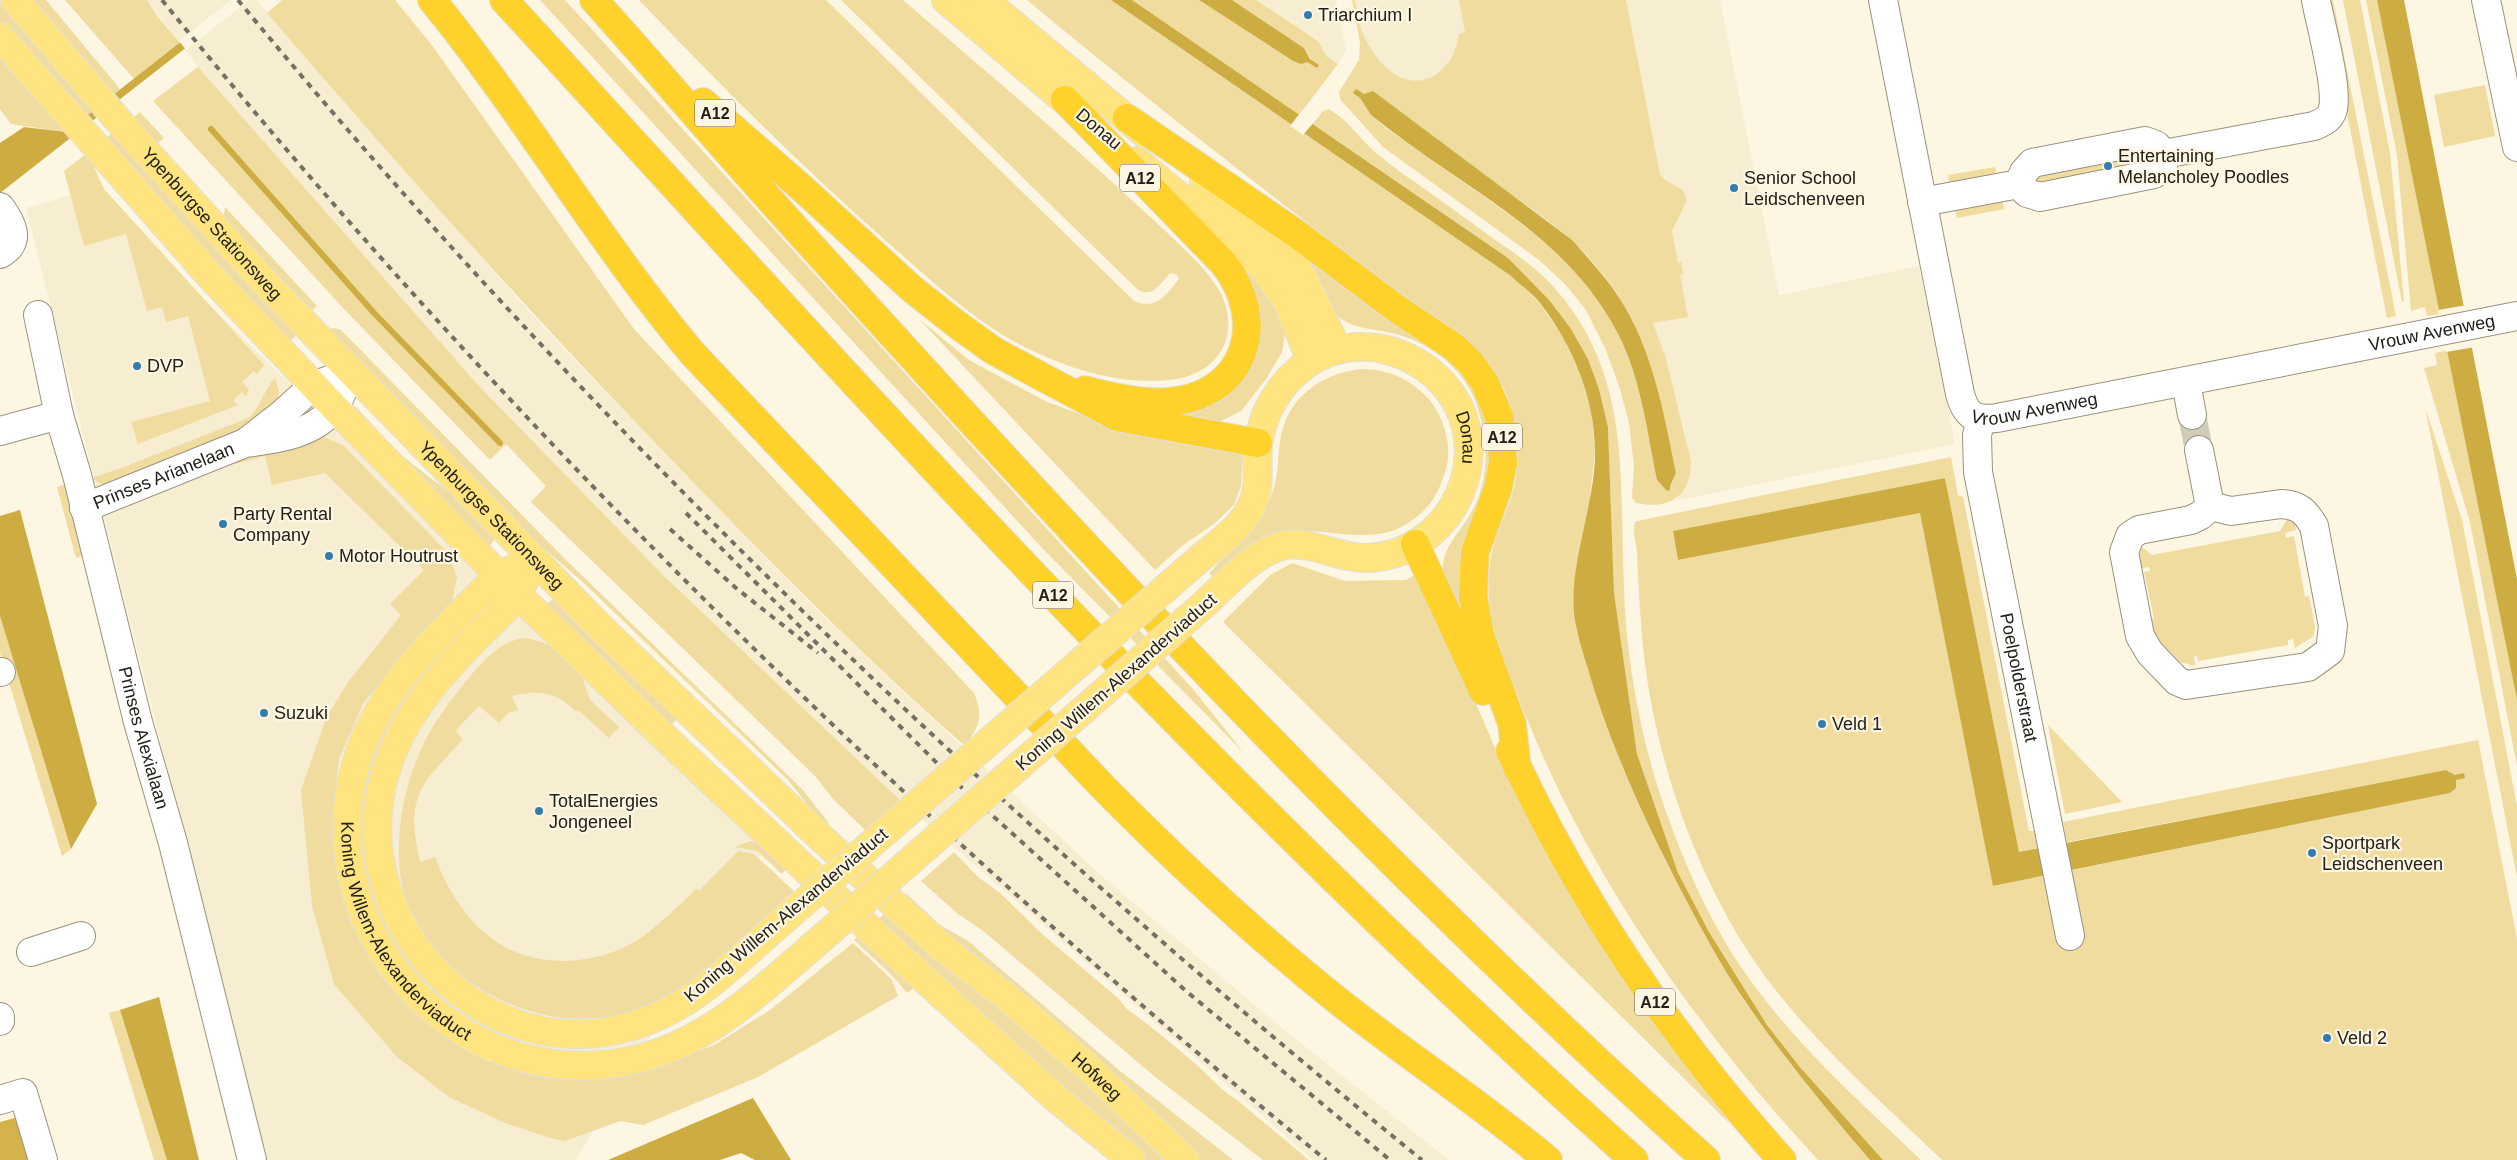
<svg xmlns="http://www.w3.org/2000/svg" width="2517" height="1160" viewBox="0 0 2517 1160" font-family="Helvetica,sans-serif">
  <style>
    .built { fill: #f7eed2 }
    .green { fill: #f0dc9f; fill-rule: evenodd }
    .forest { fill: #d4b44a }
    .water { fill: #cdad42 }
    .pier { fill: #fdf6e2 }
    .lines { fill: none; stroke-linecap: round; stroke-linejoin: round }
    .stream { stroke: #cdad42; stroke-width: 6 }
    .minor-tunnel { stroke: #d1cbba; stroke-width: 28; stroke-dasharray: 28 14; stroke-linecap: butt }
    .minor-casing { stroke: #98927f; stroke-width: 30 }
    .major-casing { stroke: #e0e0df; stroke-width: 30 }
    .highway-casing { stroke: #e0e0df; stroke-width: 30 }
    .minor { stroke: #fff; stroke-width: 28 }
    .major { stroke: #ffe480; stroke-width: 28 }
    .highway { stroke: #ffd22b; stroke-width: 28 }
    .rail { stroke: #747064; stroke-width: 4; stroke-dasharray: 6 6; stroke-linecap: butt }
    .major-bridge-casing { stroke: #e0e0df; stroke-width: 30; stroke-linecap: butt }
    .major-bridge { stroke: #ffe480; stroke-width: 28 }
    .poi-dot { fill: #317db0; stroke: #fdf6e2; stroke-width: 2 }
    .labels { text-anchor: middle; stroke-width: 4.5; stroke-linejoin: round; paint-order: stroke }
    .shield { fill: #fdf6e2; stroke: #646055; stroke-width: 1 }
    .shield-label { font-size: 16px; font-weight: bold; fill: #232019 }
    .poi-label { font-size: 18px; fill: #232019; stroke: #fdf6e2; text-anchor: start }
    .street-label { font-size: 18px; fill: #232019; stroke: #fdf6e2 }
  </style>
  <rect width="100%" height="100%" fill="#fdf6e2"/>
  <g class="built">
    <path d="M147 0H257L348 107 544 328 805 598 898 687 1102 876 1283 1029 1449 1160H1313L900 800 664 576 479 386 201 71Z"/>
    <path d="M1256 0H1336L1346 50 1338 64 1326 56 1318 41Z"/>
    <path d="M1355 0H1720L1779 295 1919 266 1955 444 1675 501 1686 486 1685 433 1666 358 1652 323 1370 77Z"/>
    <path d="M91 189 764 848 576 1160H266L26 208Z"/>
  </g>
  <g class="green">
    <path d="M29 0H46L120 89 111 97Z"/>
    <path d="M65 0H147L158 17 180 43 134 79Z"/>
    <path d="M282 0H395L431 44 634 329 974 693C984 718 979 726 965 746 869 662 780 572 691 480 544 329 404 173 267 13Z"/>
    <path d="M540 0H565L1192 688 1244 753 1043 549Z"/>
    <path d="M639 0H826L1134 301C1156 311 1167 294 1179 279L1176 274 1170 273C1161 283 1153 298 1138 290L841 0H903C981 67 1059 133 1135 203 1159 226 1204 263 1220 292 1241 332 1221 372 1176 379 1122 387 1064 368 1017 343 967 316 928 277 886 241 800 165 718 83 639 0Z"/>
    <path d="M1027 0H1111L1511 276 1538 301 1563 337 1581 374 1591 408 1595 451 1590 496 1587 667 1622 766 1666 862 1707 939 1745 1002 1774 1042 1870 1160H1818C1695 1027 1587 873 1521 704 1510 674 1494 643 1490 611 1487 586 1488 561 1496 537 1501 521 1510 505 1514 488 1522 452 1517 411 1499 379 1478 341 1450 329 1416 305 1398 293 1380 278 1362 265 1249 178 1136 91 1027 0Z"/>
    <path d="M1132 0H1199L1293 61 1307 62 1317 68 1304 48 1232 0H1256L1318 41 1326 56 1338 64 1299 115Z"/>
    <path d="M1352 0H1355C1358 11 1358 24 1363 34 1376 63 1405 96 1438 73 1450 64 1457 50 1459 34L1465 32 1459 0H1626L1660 174 1665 180 1683 190 1687 200 1672 231 1678 263 1681 262 1683 274 1680 275 1688 317 1653 323 1666 358 1691 461C1691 497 1669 510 1636 503L1632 498 1634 466 1629 423 1620 389 1606 350 1586 310 1565 284 1539 260 1383 147 1340 99 1339 92 1359 60 1360 42ZM1360 98C1397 121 1433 145 1469 168 1525 203 1584 239 1619 297 1651 351 1664 413 1676 473L1670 486 1665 487 1657 480C1647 432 1641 379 1618 334 1584 268 1538 235 1479 193 1448 172 1417 150 1386 128L1371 115Z"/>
    <path d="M2325 0H2333L2396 316 2387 318Z"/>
    <path d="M2343 0H2360L2390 153 2404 301 2402 302Z"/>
    <path d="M2366 0H2377L2441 314 2427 316 2425 307 2411 311 2397 155Z"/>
    <path d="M0 3 95 109 82 119 0 23Z"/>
    <path d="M0 53 66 132 11 124 0 109Z"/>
    <path d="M198 67 479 386 664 576 900 800 865 830 833 799 815 776 531 502 546 486 506 444 490 460 344 309 153 101Z"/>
    <path d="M2485 85 2495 136 2444 147 2434 95Z"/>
    <path d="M1329 109C1348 120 1360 139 1376 153 1390 165 1406 176 1422 187 1446 204 1470 222 1494 239 1517 255 1540 270 1558 292 1633 380 1619 484 1624 590 1626 655 1639 729 1659 791 1679 851 1704 911 1739 964 1789 1039 1857 1099 1921 1160H1883L1799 1066 1767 1025 1709 932 1678 873 1637 754 1614 593 1608 427 1599 389 1588 359 1571 329 1508 258 1313 124 1323 111Z"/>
    <path d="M140 112 164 138 155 146 131 119Z"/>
    <path d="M115 131 299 333 287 344 102 141Z"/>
    <path d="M2149 153 2151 162 2036 189 2033 172Z"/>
    <path d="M86 154 90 158 104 189 264 365 257 374 254 371 242 382 249 390 246 397 242 392 233 400 238 405 138 444 131 422 210 401 188 316 166 322 162 307 147 311 126 234 84 246 64 171Z"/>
    <path d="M1995 167 1997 178 1950 187 1948 175Z"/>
    <path d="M2001 195 2004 209 1957 218 1954 204Z"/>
    <path d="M225 207 317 306 308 314 223 222Z"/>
    <path d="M1290 243 1447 353 1481 396 1493 444 1468 627C1463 615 1443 579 1443 568 1443 548 1458 534 1468 518 1491 481 1490 438 1474 398 1460 365 1425 340 1391 333 1375 329 1357 329 1343 320 1321 305 1304 266 1290 243Z"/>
    <path d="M1225 252 1269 289 1285 334 1282 352 1266 379 1241 411 1217 423 1119 406 1243 371Z"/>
    <path d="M920 320 969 360 1047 402 1113 426 1243 454 1241 486 1234 505 1214 524 1183 545 1155 570Z"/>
    <path d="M334 328 341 330 565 559 802 789 829 823 825 827 788 780 586 585 516 524 329 329Z"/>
    <path d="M2448 350 2517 700V766L2470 522 2424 368 2437 365 2435 353Z"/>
    <path d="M1360 369C1386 369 1406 377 1425 395 1442 412 1452 442 1447 465 1441 488 1433 505 1414 519 1369 554 1317 518 1268 536 1248 544 1230 565 1214 578L1209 573C1229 552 1256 529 1268 503 1281 476 1276 461 1281 436 1289 396 1322 374 1360 369Z"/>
    <path d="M275 378 279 391 278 400 248 429 109 485 99 483 92 478 129 465 248 418C263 405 263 390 275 378Z"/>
    <path d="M350 405 356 407C372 423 387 442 404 457 431 480 478 508 494 540L489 547Z"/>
    <path d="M2425 407 2462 520 2517 806V877Z"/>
    <path d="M312 436 324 437 344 446 448 553 457 577 452 603 364 702 339 759 335 795 333 845 340 887 351 923 378 973 428 1025 472 1053 514 1069 570 1077H610L663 1065 714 1045 770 1010 853 943 892 980 898 996 758 1077 643 1125 620 1121 565 1141 547 1137 503 1122 449 1097 397 1057 334 984 312 906 301 790 327 716 349 681 401 615 390 604 424 570 325 473 272 485 265 456 236 464 234 461Z"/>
    <path d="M1951 457 1958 495 1963 497 2029 831H2035L2038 848 2019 852 1945 478 1673 532 1678 560 1920 513 1994 886 2450 793 2455 775 2446 770 2067 842 2063 822 2478 740 2517 939V1160H1942C1885 1105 1823 1051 1774 988 1697 889 1649 747 1641 623 1639 599 1638 576 1637 552 1636 541 1632 533 1635 522L1642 520Z"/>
    <path d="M70 483 89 554 76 558 57 487Z"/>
    <path d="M2288 518 2294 522 2296 530 2285 533 2286 538 2294 536 2305 597 2309 596 2315 626 2314 636 2295 648 2293 639 2288 640V645L2198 661 2197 656H2194L2195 666 2180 662 2154 635 2150 619 2154 618 2144 572 2150 571 2149 567 2140 568 2138 558 2142 547 2152 555 2280 531Z"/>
    <path d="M1292 563 1345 581 1406 580 1420 572 1500 760 1586 917 1729 1123 1223 622 1270 575Z"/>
    <path d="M554 599 678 717 669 728 546 604Z"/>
    <path d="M487 606C487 612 466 633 460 640 439 664 416 687 398 712 350 778 358 868 392 936L388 939C381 922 372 904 368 886 340 763 402 684 487 606Z"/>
    <path d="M0 616 71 849 62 856 0 653Z"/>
    <path d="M526 638 539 641 553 647 581 674 590 700 619 727 609 738 578 710 576 712C556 691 538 690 512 696L518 710 508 713 499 723 479 706 455 731 463 739C420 786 405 795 420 862L435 857C447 889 466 920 494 940 532 968 589 966 629 945 652 933 677 907 696 889L699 891 738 851 754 854 794 891C755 925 704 978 658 1001 582 1038 493 1015 438 952 425 938 412 921 406 902 391 853 401 789 424 743 433 724 446 707 459 690 476 669 497 640 526 638Z"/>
    <path d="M2048 725 2122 802 2065 814Z"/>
    <path d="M750 841 761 844 787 868 782 874 757 851 735 847Z"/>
    <path d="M954 852 978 877 999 892 1041 933 1119 999 1127 1009C1152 1027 1176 1047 1199 1067 1212 1079 1223 1092 1237 1100L1309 1160H1263L1154 1076 982 930 958 914 921 881Z"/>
    <path d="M907 894 940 925 968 941 1119 1070 1233 1160H1197L902 898Z"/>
    <path d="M887 911 1175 1160H1139L875 922Z"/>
    <path d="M860 934 917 986 907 993C894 975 872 957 854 940Z"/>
    <path d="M120 1010 167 1160H154L109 1013Z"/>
  </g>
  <path class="forest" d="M22 1116 35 1160H0V1122Z"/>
  <g class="water">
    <path d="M234 0H247L0 193V143L24 127 66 132Z"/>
    <path d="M1111 0H1132L1508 258 1550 301 1571 329 1588 359 1599 389 1608 427 1614 593 1637 754 1678 873 1709 932 1767 1025 1799 1066 1883 1160H1870C1827 1110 1784 1058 1747 1004 1723 969 1703 932 1684 896 1646 823 1610 746 1587 666 1582 650 1576 630 1574 613 1569 563 1596 502 1595 450 1594 396 1573 346 1540 303 1532 293 1520 285 1511 276Z"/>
    <path d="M1199 0H1232L1304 48 1310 59 1319 65 1317 68 1307 62 1301 64 1293 61Z"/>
    <path d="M2377 0H2404L2517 579V700Z"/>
    <path d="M1356 89 1364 94 1373 91 1572 240C1588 258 1605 276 1618 296 1652 347 1664 413 1676 473L1670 486V490L1667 491 1657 480C1647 432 1641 378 1618 334 1565 230 1457 186 1371 115L1360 98 1353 93Z"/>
    <path d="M1945 478 2019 852 2446 770 2455 775 2464 773 2465 778 2456 780V788L2450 793 1993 886 1920 513 1678 560 1673 531Z"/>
    <path d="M20 510 97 804 71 849 0 616V516Z"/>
    <path d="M159 997 199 1160H167L120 1010Z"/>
    <path d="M753 1098 791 1160H755L741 1153 720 1160H608Z"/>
  </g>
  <g class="pier">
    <path d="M231 0H249L186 50 179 41Z"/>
    <path d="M1300 113 1314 122 1303 135 1290 126Z"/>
    <path d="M2467 305 2475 347 2446 352 2438 310Z"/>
  </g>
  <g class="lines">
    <path class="stream" d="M211 129 374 313 500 443"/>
    <path class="minor-tunnel" d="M2192 415 2199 450"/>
    <g class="minor-casing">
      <g id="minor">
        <path id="s1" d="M1883 0 1960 394C1966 416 1975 421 1997 418L2517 316"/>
        <path d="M2486 0 2517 147"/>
        <path d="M2145 141 2156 145 2164 154 2163 166 2154 174 2040 197 2027 193 2019 184 2024 172 2032 163Z"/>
        <path d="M2164 154 2314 126C2321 123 2329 120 2332 112 2340 92 2320 24 2316 0"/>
        <path d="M1922 202 2019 184"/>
        <path d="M0 207C12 223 22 242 0 254"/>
        <path id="s2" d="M38 315 59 415 77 475 138 722 173 843 252 1160"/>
        <path d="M2186 382 2192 415"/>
        <path id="s3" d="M1981 420 1977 435 1978 472 2070 936"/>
        <path d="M0 431 59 415"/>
        <path d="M249 440 281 415 313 386 337 377"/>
        <path d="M2199 450 2210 506"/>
        <path d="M2281 504C2299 505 2305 511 2314 526L2333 626 2330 651 2308 667 2186 685 2177 681 2150 653 2140 636 2124 552 2130 536 2139 530 2191 520 2201 515 2210 506 2231 511Z"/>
        <path id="s4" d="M84 508 245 443C276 439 313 435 334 408 341 398 345 383 350 372"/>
        <path d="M0 672H1"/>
        <path d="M31 952 81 936"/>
        <path d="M0 1017V1021"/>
        <path d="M0 1100 23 1093 43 1160"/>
      </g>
    </g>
    <g class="major-casing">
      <g id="major">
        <path id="s5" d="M15 0 123 126 270 288 599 626 819 836 944 949 1004 995 1087 1067 1185 1160"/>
        <path d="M946 0 1083 116"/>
        <path d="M984 0 1144 133"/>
        <path d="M0 37 210 276 334 407 518 595 679 751 891 949 1058 1100 1132 1160"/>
        <path d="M1137 161 1262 266 1287 301 1311 361"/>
        <path d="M1204 183 1272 240 1297 267 1338 350"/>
        <path id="s6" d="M1198 560C1215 545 1240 529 1250 509 1262 487 1256 467 1258 445 1266 386 1316 339 1378 348 1412 354 1442 375 1458 405 1491 472 1444 553 1370 558 1339 560 1312 539 1282 546 1251 554 1224 587 1201 607"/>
        <path id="s7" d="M516 568 499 575C448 626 389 677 362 746 297 921 455 1103 638 1059 706 1042 755 996 806 952"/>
        <path d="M526 577C515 603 494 620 475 639 433 682 395 727 382 786 350 929 487 1070 632 1026 691 1009 733 964 778 925"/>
      </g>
    </g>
    <g class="highway-casing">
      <g id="highway">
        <path d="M432 0C525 114 599 242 693 354L1102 786C1177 862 1254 934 1337 1000 1406 1055 1480 1103 1548 1160"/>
        <path d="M504 0C687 200 869 402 1056 598 1241 792 1434 981 1634 1160"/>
        <path d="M594 0C657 70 718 142 781 212 1076 540 1377 865 1706 1160"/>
        <path d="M1065 100 1224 264C1269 322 1246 396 1168 402 1141 404 1111 397 1085 390"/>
        <path d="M703 102 804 190 912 289 959 326 994 351 1117 417 1258 443"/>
        <path d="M1127 118 1297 234 1397 309 1454 347 1471 363 1485 383 1500 419 1503 463 1498 488 1475 552 1473 596 1480 635 1512 724 1517 768"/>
        <path d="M1415 544 1483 691"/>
        <path d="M1510 751C1579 900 1671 1037 1782 1160"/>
      </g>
    </g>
    <use href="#minor" class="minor"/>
    <use href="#major" class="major"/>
    <use href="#highway" class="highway"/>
    <g class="rail">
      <path d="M162 0C508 427 901 812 1326 1160"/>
      <path d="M238 0C590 427 993 812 1422 1160"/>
      <path d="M686 513 960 786 1186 991 1390 1160"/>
      <path d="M670 529 736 588 818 653"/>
    </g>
    <g class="major-bridge-casing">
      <g id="major-bridge">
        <path d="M778 925 1198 560"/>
        <path d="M806 952 1201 607"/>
      </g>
    </g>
    <use href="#major-bridge" class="major-bridge"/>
  </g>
  <g class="poi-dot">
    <circle cx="1308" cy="15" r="5"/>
    <circle cx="2108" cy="166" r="5"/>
    <circle cx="1734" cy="188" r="5"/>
    <circle cx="137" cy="366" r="5"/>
    <circle cx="223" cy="524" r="5"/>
    <circle cx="329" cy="556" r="5"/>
    <circle cx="264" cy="713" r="5"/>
    <circle cx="1822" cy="724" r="5"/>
    <circle cx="539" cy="811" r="5"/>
    <circle cx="2312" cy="853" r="5"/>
    <circle cx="2327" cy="1038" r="5"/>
  </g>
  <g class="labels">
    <g class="shield">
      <rect x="695" y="99.5" width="40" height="27" rx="4"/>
      <rect x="1120" y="164.5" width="40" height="27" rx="4"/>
      <rect x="1482" y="423.5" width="40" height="27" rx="4"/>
      <rect x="1033" y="581.5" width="40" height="27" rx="4"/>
      <rect x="1635" y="988.5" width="40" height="27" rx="4"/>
    </g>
    <g class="shield-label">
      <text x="715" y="119">A12</text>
      <text x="1140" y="184">A12</text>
      <text x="1502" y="443">A12</text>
      <text x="1053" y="601">A12</text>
      <text x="1655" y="1008">A12</text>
    </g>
    <g class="poi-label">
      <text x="1318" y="21">Triarchium I</text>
      <text x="2118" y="162">Entertaining<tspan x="2118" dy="21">Melancholey Poodles</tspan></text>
      <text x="1744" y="184">Senior School<tspan x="1744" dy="21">Leidschenveen</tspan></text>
      <text x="147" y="372">DVP</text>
      <text x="233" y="520">Party Rental<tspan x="233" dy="21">Company</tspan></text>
      <text x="339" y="562">Motor Houtrust</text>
      <text x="274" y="719">Suzuki</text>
      <text x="1832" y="730">Veld 1</text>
      <text x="549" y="807">TotalEnergies<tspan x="549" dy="21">Jongeneel</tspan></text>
      <text x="2322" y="849">Sportpark<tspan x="2322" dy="21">Leidschenveen</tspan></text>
      <text x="2337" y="1044">Veld 2</text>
    </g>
    <g class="street-label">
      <text transform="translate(1099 129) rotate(40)" y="6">Donau</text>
      <text dy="6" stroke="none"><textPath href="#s5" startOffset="298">Ypenburgse Stationsweg</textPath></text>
      <text dy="6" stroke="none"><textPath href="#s1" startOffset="895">Vrouw Avenweg</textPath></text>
      <text dy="6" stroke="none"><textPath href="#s1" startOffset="490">Vrouw Avenweg</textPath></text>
      <text dy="6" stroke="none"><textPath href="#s6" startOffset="446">Donau</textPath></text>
      <text dy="6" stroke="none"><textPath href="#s4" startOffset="86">Prinses Arianelaan</textPath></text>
      <text dy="6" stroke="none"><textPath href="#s5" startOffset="702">Ypenburgse Stationsweg</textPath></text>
      <text dy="6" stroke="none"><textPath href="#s3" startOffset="262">Poelpolderstraat</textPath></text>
      <text transform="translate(1116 682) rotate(-41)" y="6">Koning Willem-Alexanderviaduct</text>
      <text dy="6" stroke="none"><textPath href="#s2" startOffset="436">Prinses Alexialaan</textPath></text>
      <text transform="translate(786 915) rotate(-40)" y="6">Koning Willem-Alexanderviaduct</text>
      <text dy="6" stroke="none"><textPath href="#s7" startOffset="446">Koning Willem-Alexanderviaduct</textPath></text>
      <text dy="6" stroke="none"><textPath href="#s5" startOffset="1528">Hofweg</textPath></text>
    </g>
  </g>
</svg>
